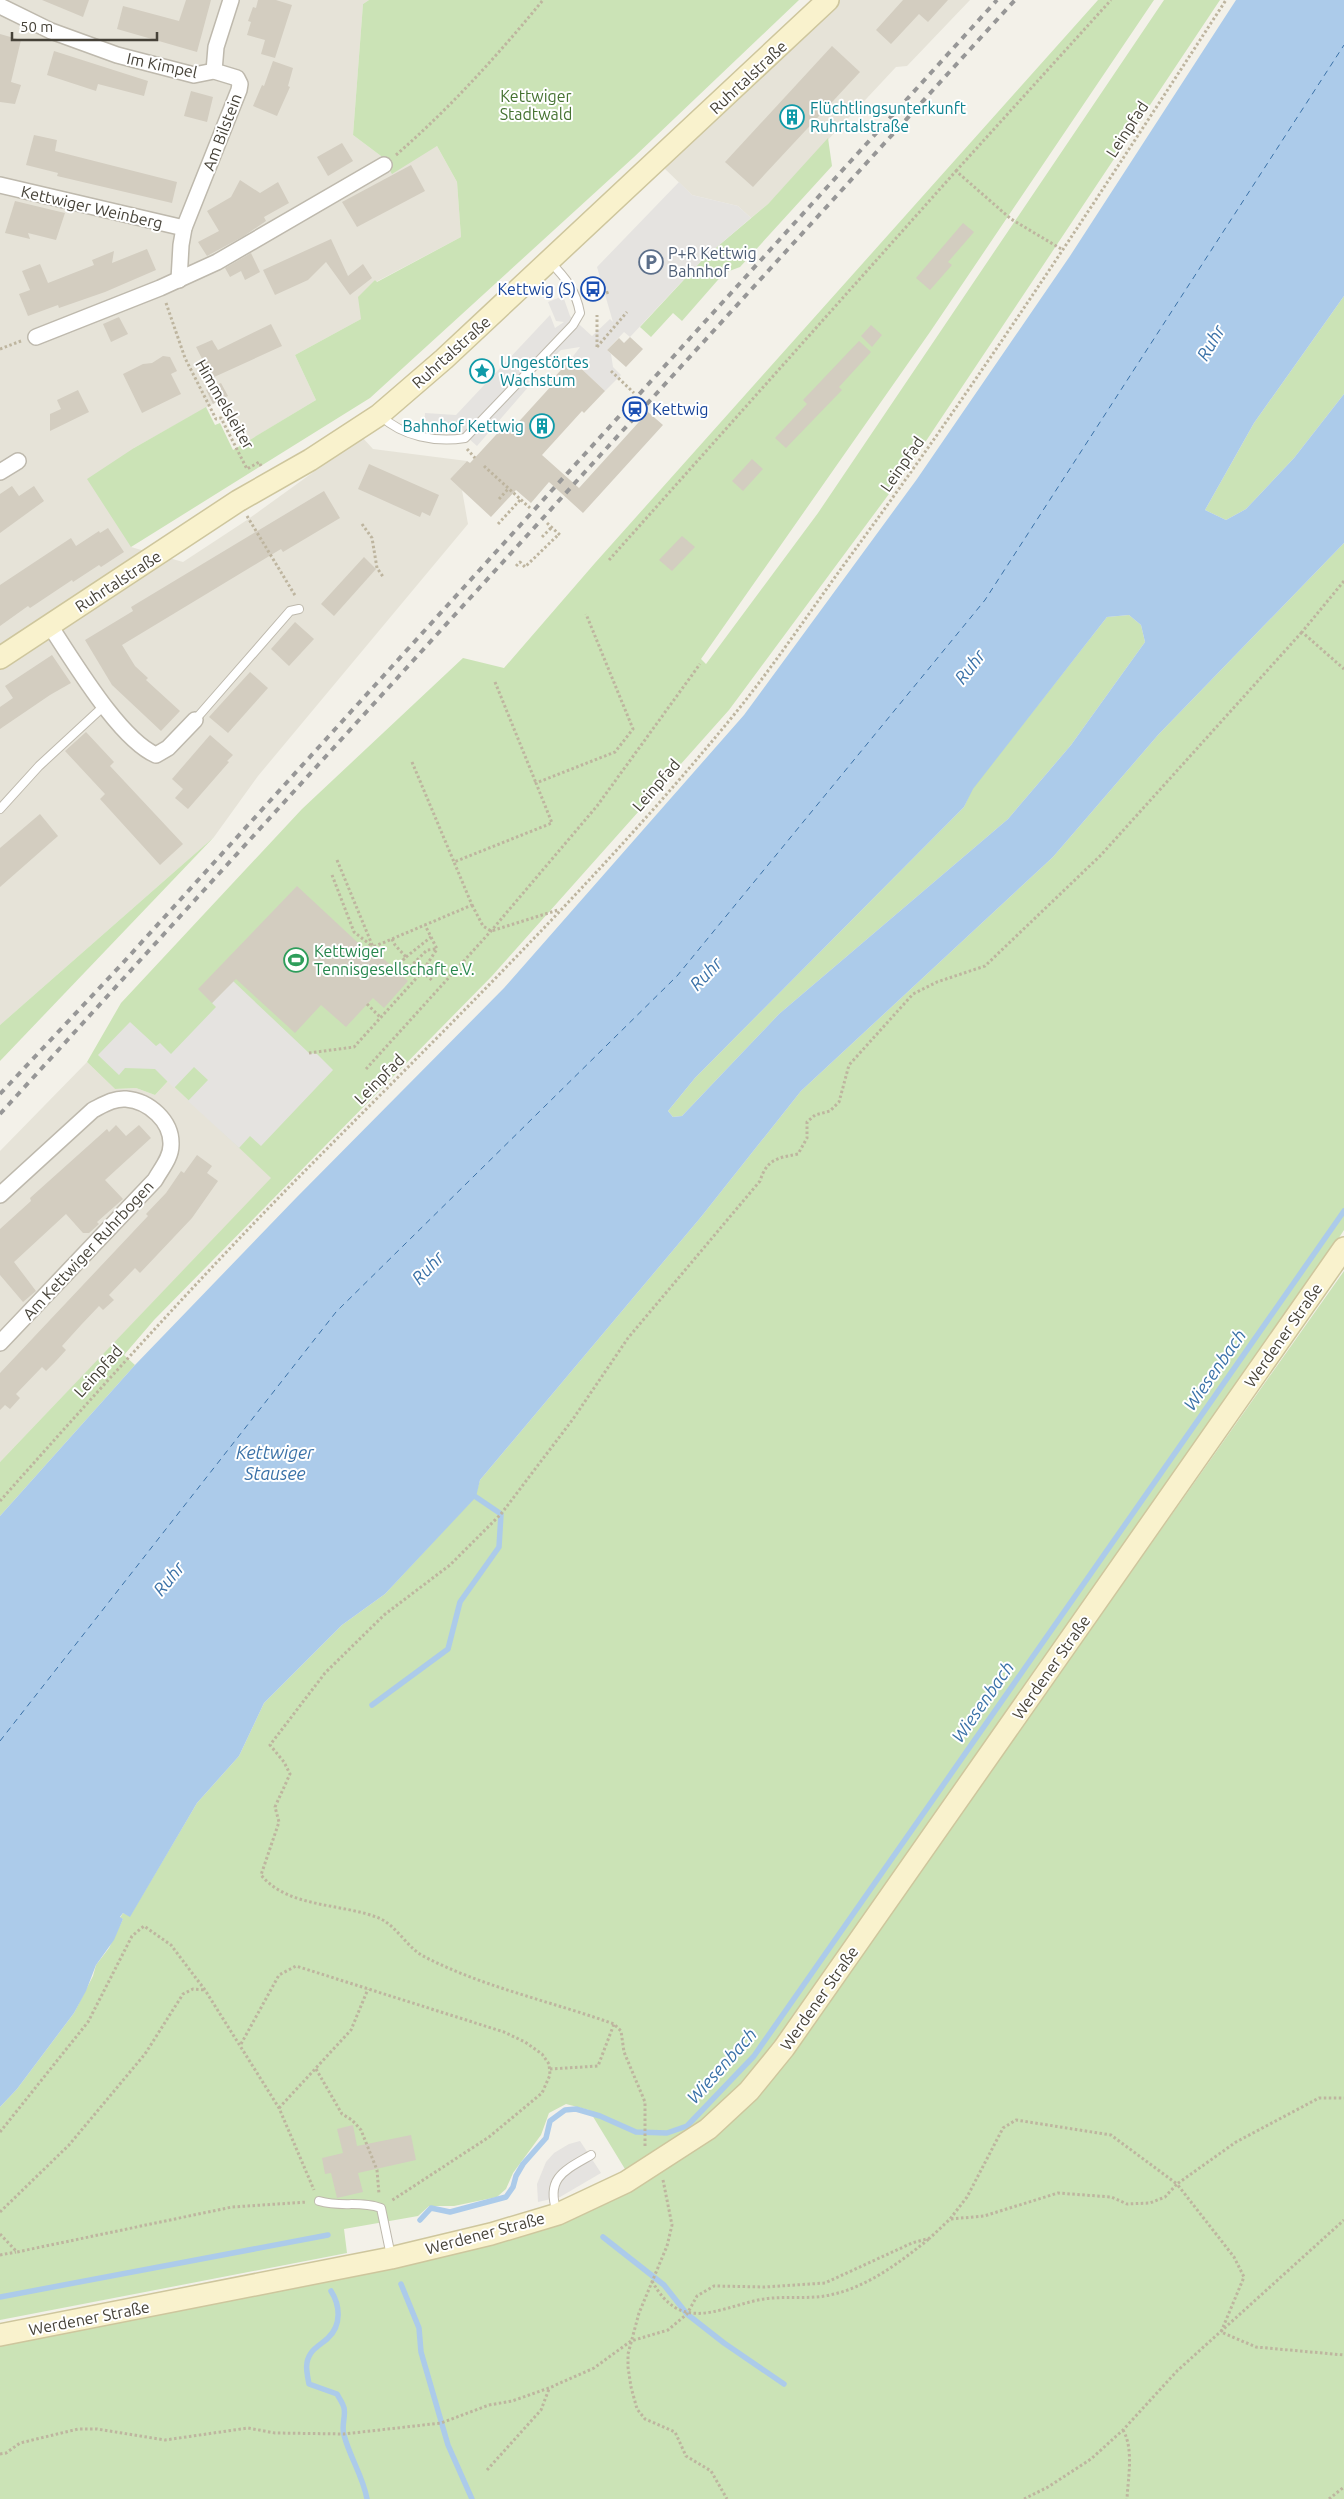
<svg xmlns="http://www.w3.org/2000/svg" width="1344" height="2499" viewBox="0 0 1344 2499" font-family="Ubuntu,sans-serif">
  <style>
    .residential { fill: #e6e3d8 }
    .green { fill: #cbe3b6 }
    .parking { fill: #e5e3e0 }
    .water { fill: #accbea; fill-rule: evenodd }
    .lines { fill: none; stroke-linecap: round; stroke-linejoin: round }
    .stream { stroke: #accbea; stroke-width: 5.5 }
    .ferry { stroke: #3b72a8; stroke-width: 1; stroke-dasharray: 6 5; stroke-linecap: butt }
    .building { fill: #d3cdc0 }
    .service-casing { stroke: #beb9ad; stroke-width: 10 }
    .minor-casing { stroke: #beb9ad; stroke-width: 18 }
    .secondary-casing { stroke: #cec69d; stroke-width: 24 }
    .path { stroke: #beb59f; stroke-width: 3; stroke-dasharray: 2.5 2.5; stroke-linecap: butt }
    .service { stroke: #fff; stroke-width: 8 }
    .minor { stroke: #fff; stroke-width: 15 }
    .secondary { stroke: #f9f2cd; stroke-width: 21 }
    .rail { stroke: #979797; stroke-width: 4; stroke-dasharray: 6 6; stroke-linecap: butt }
    .labels { text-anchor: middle; stroke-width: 4; stroke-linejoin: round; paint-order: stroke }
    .street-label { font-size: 16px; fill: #464238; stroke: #fff }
    .park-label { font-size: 16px; fill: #457231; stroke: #fff }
    .culture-label { font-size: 16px; fill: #0d838f; stroke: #fff; text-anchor: start }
    .service-label { font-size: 16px; fill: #4e5e75; stroke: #fff; text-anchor: start }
    .transit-label { font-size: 16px; fill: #164399; stroke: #fff; text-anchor: end }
    .leisure-label { font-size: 16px; fill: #27864d; stroke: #fff; text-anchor: start }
    .water-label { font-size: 18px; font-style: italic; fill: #3b72a8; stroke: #fff }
  </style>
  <rect width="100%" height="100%" fill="#f3f1e9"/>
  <g class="residential">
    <path d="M0 0H369L363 4 353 135 381 156 437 146 457 182 461 237 376 282 375 280 361 319 295 355 316 400 240 446 218 401 134 448 131 547 183 562 247 520 362 437 373 449 467 461 450 479 462 490 468 524 258 776 214 837 0 1025Z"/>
    <path d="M833 0H970L907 66 896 67 768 204 751 218 738 206 692 195 664 168Z"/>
    <path d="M87 1062 115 1089 136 1088 155 1095 168 1081 272 1178 0 1462V1151Z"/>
  </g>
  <g class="green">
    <path d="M369 0H799L634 157 370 398 131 547 87 479 134 448 206 407 215 425 220 423 233 450 316 400 295 355 361 319 358 297 375 280 377 282 461 237 457 182 437 146 392 174 381 156 353 135 363 4Z"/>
    <path d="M1098 0H1154L930 332 701 659 706 664 818 513 1164 0H1220L906 471 729 710 492 976 154 1320 124 1355 135 1365 0 1516V1462L271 1178 168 1081 155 1095 136 1088 115 1089 87 1062 121 1003 302 809 463 658 504 668 595 563Z"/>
    <path d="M828 138 832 166 740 267 724 273 682 321 673 313 651 337 640 327 705 257 768 204Z"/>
    <path d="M1344 296V394L1294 458 1246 509 1226 520 1205 510 1254 423Z"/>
    <path d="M1344 543V1230L1016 1735 1344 1271V2499H0V2342L572 2214 628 2174 589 2110 566 2104 549 2113 541 2135 513 2173 506 2189 497 2197 454 2206H429L418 2216 344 2229 347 2253 0 2320V2107L17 2089 74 2013 93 1976 96 1965 109 1948 123 1919 120 1918 123 1913 130 1916 197 1803 239 1756 264 1703 342 1625 385 1594 475 1497 480 1480 701 1217 801 1091 1053 857 1158 735Z"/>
    <path d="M1129 615 1141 625 1145 642 1071 745 1008 819 779 1014 682 1116 673 1117 668 1111 695 1078 964 807 972 789 1107 617Z"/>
    <path d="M214 837 0 1061V1025Z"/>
  </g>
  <g class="parking">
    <path d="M679 182 692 195 738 206 751 218 705 257 630 337 624 332 607 350 611 354 613 367 621 375 605 391 571 359 580 347 561 350 543 367 533 372 537 377 477 446 459 430 424 428 425 413 456 415 550 315 555 328 564 322 556 321 548 302 563 296 570 316 592 336 610 319 613 322 597 267Z"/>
    <path d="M233 981 309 1053 317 1054 333 1070 261 1146 250 1136 239 1148 188 1101 208 1080 194 1067 174 1088 155 1069 125 1068 119 1075 98 1055 130 1022 156 1046 160 1043 171 1054 216 1007 212 1003Z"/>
    <path d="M580 2141 601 2173 560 2197 538 2202 537 2184 546 2162 554 2153 569 2144Z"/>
  </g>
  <path class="water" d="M1236 0H1344V296L1254 423 1205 510 1226 520 1246 509 1294 458 1344 394V543L1158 735 1053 857 801 1091 701 1217 480 1480 476 1497 385 1594 342 1625 264 1703 239 1756 197 1803 130 1917 123 1913 120 1917 123 1919 114 1940 96 1965 86 1991 74 2013 17 2089 0 2107V1516L135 1365 296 1198 504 988 744 715 917 479 1070 256ZM1129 615 1141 625 1145 642 1071 745 1008 819 779 1014 682 1116 673 1117 668 1111 695 1078 964 807 973 789 1107 617Z"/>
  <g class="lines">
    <g class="stream">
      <path d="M372 1705 448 1649 460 1602 499 1547 501 1514 476 1497"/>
      <path d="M420 2220 431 2208 450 2212 506 2197 513 2187 516 2176 523 2164 546 2138 550 2121 565 2110 576 2109 600 2116 636 2132 667 2133 687 2126 754 2056 1344 1211"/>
      <path d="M603 2237 664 2285 687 2314 724 2343 784 2384"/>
      <path d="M401 2284 419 2328 421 2352 448 2445 472 2499"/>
      <path d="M331 2291C340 2305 342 2325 328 2338 323 2343 315 2347 311 2353 304 2363 307 2373 309 2384L337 2394C339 2398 343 2403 344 2408 346 2416 341 2426 344 2435 350 2458 363 2476 367 2499"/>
      <path d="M0 2297 328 2235"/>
    </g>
    <path class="ferry" d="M0 1741 336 1312 677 976 985 600 1344 45"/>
  </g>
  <g class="building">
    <path d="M42 0H89L83 17Z"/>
    <path d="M186 0H211L197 52 117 29 123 6 179 21Z"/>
    <path d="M258 0H276L292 5 275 58 261 54 265 40 247 35 251 22 248 21 253 7 256 8Z"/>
    <path d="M903 0H948L928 22 919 14 891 44 876 30Z"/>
    <path d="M0 34 21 40 11 82 21 85 15 104 0 102Z"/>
    <path d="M832 46 860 72 753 187 725 162Z"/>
    <path d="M54 51 148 81 144 96 98 84 96 91 47 75Z"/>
    <path d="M273 61 293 68 288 86 290 87 277 116 253 106 262 85 264 86Z"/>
    <path d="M191 91 213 97 207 122 184 116Z"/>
    <path d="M34 135 57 140 55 151 177 182 172 203 57 176 58 173 26 165Z"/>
    <path d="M342 143 353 161 328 176 317 157Z"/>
    <path d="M411 165 425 191 357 227 342 202Z"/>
    <path d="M240 180 260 193 278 182 289 203 264 217 266 221 244 236 207 256 198 242 219 231 207 211 231 197Z"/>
    <path d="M15 201 65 213 56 240 28 233 30 239 5 233Z"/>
    <path d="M963 223 974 232 948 262 952 265 930 290 916 278Z"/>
    <path d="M331 239 348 276 363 264 372 278 350 295 326 262 308 280 275 295 263 270Z"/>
    <path d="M147 249 156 270 105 292 59 308 58 305 28 316 19 294 30 290 22 271 40 264 48 283 94 265 92 260 114 251 112 263Z"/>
    <path d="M251 253 260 272 245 280 241 271 230 277 225 268Z"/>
    <path d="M119 317 128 334 111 342 103 324Z"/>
    <path d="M271 324 282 346 212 378 196 347 212 340 218 350Z"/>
    <path d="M871 325 882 335 872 347 861 336Z"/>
    <path d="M630 337 643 349 626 367 607 350 619 338 624 343Z"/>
    <path d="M859 341 871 352 839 387 842 390 786 448 775 438 807 404 803 400Z"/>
    <path d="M163 356 170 357 177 371 171 374 181 394 142 413 123 374 143 364 152 363Z"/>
    <path d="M571 359 605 391 584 413 582 411 542 455 579 488 648 412 663 425 583 513 549 482 531 503 516 490 491 517 450 479 467 461 470 463 507 423 513 428 553 384 550 382Z"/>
    <path d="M221 383 228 396 213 404 206 390Z"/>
    <path d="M78 390 89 412 50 431V414L61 409 57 400Z"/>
    <path d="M752 459 763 469 743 491 732 481Z"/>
    <path d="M369 464 439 495 430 516 422 512 420 517 358 489Z"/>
    <path d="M12 486 19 496 34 486 44 501 0 533V494Z"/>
    <path d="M324 491 340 518 283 552 281 549 122 645 135 666 148 678 146 680 180 711 161 731 112 685 85 640 133 611 131 607Z"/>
    <path d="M108 528 124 552 101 567 99 565 73 582 72 580 30 608 28 606 0 626V585L71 538 76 546 99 531 100 533Z"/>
    <path d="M682 536 695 547 672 571 659 560Z"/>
    <path d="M364 557 376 569 334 616 321 604Z"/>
    <path d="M295 622 314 639 289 666 271 649Z"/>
    <path d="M52 655 71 683 50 695 0 729V707L13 698 5 686Z"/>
    <path d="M250 672 268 688 228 733 209 717Z"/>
    <path d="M86 732 114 762 110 766 183 844 160 865 100 799 105 794 65 751Z"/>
    <path d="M210 735 233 755 227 761 229 762 188 809 175 798 183 789 172 779Z"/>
    <path d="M40 814 58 836 0 887V848Z"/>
    <path d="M297 886 369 953 373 949 408 981 384 1008 373 998 346 1027 321 1005 295 1033 236 979 212 1003 198 989Z"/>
    <path d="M116 1125 126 1136 139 1125 151 1138 105 1180 123 1199 97 1222 99 1224 89 1233H83L66 1214 14 1262 36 1291 23 1302 0 1275V1229L31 1201 30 1198 107 1129 109 1132Z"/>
    <path d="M197 1155 212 1166 207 1173 218 1181 192 1218 140 1273 135 1268 109 1295 114 1300 103 1310 99 1306 81 1325 62 1346 66 1350 56 1361 46 1371 42 1367 16 1394 20 1398 10 1409 5 1405 0 1410V1373L148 1216 146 1214 166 1193 181 1171 184 1173Z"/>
    <path d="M353 2125 357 2146 411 2135 416 2160 358 2173 363 2192 337 2198 331 2173 325 2174 322 2158 343 2153 337 2129Z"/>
  </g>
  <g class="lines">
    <g class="service-casing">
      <g id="service">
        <path d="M381 416C402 436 436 443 465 438L573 325 580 313C576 291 566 278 550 262"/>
        <path d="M195 720 290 611 299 609"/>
        <path d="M0 809 39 766 104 706"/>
        <path d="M319 2201C343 2208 357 2200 381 2208L391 2256"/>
        <path d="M557 2212C545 2178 565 2170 591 2155"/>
      </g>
    </g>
    <g class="minor-casing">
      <g id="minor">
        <path d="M0 6 51 31 117 55 194 75 214 71 237 78 240 84 239 90 184 228 181 245 179 280"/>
        <path d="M214 71 216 47 231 0"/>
        <path d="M0 185 184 228"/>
        <path d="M36 337 160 288 217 262 384 165"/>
        <path d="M0 472 18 461"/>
        <path d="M50 626C73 660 119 739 156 755L168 748 195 720"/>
        <path d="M0 1195 93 1110C103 1105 114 1098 126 1099 149 1101 172 1121 171 1145 171 1158 161 1169 155 1180L0 1343"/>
      </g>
    </g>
    <g class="secondary-casing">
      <g id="secondary">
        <path d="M0 658 238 501 310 460 379 415 444 359 828 0"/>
        <path d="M0 2335 391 2258 491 2234 558 2214 626 2182 708 2129 749 2091 784 2048 1344 1248"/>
      </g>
    </g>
    <g class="path">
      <path d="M396 155C450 108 498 55 543 0"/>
      <path d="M956 171 1111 0"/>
      <path d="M592 298 609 292"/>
      <path d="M166 303 185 358 216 419 221 418 247 469 259 462 261 466"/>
      <path d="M597 347 627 312"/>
      <path d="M597 347V315"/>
      <path d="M0 349 21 341"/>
      <path d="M611 371 634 393"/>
      <path d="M467 449 475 458"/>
      <path d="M484 466 530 508"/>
      <path d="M499 499 509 488"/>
      <path d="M247 516 296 597"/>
      <path d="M547 523 561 536"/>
      <path d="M362 524 372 538 377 568 384 578"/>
      <path d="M498 524 521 499"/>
      <path d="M542 537 552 527"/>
      <path d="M609 560 956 171 1011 219 1063 250"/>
      <path d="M516 566 520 562 525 567 559 534"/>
      <path d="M1344 581 1302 632 1344 669"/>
      <path d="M495 682 536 783"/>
      <path d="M412 762 454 862"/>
      <path d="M337 860 373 947 472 905 454 862 552 823 536 783 615 752 633 729 586 614"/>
      <path d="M332 875 354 932 372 946"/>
      <path d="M472 905 483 926 491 931 558 910"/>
      <path d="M392 939 395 945 406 957 395 968"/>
      <path d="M406 957 431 937"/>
      <path d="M395 969 410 967 427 950 436 949"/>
      <path d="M422 972 433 981"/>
      <path d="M367 1004 381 1018"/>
      <path d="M309 1053 354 1047 422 972 437 949 425 925"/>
      <path d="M366 1069 491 931 597 806 700 664"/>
      <path d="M0 1501C95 1394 191 1287 291 1185 442 1032 597 882 733 716 772 668 807 616 843 566 978 383 1102 191 1226 0"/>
      <path d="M241 2044 279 1975 296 1966 504 2032 525 2042 542 2054 549 2064 550 2075 542 2093 489 2137 391 2201"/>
      <path d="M316 2069 342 2114 352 2120 361 2130 377 2170 379 2194"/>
      <path d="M550 2069 598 2066 614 2024"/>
      <path d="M279 2108 351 2030 368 1989"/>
      <path d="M0 2132 88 2022 132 1936 144 1926 171 1945 205 1990 279 2108 314 2190"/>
      <path d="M645 2146V2102L624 2052 621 2031 614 2024C553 2002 483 1987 425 1957 408 1949 397 1926 379 1918 341 1903 288 1908 261 1875L279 1822 275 1807 290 1774 284 1762 270 1745 325 1673 384 1615 450 1565 501 1514 573 1419 628 1338 760 1181C767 1159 777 1158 798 1154L807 1138V1122L815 1115 830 1111 839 1102 849 1065 913 994 937 982 985 966 1101 855 1302 632"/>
      <path d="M663 2180 672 2225 667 2246 639 2313 628 2354V2367L631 2387 637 2409 645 2419 675 2432 686 2456 711 2471 727 2499"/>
      <path d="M0 2212 69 2145 145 2054 183 1994 193 1989 205 1990"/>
      <path d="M951 2219 984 2216 1058 2193 1111 2197 1127 2204 1150 2203 1165 2197 1177 2184 1234 2257 1244 2277 1221 2332 1256 2347 1344 2355"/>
      <path d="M0 2234 17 2252 232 2207 307 2202"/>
      <path d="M0 2255 16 2252"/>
      <path d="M652 2281C680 2332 714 2310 758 2300 782 2295 807 2300 830 2295 868 2287 900 2262 929 2239"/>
      <path d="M1123 2430C1134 2449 1128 2478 1127 2499"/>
      <path d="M0 2454 6 2453 20 2443 78 2429H97L165 2440 248 2428 275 2433 344 2434 441 2423 489 2405 512 2401 549 2388 594 2368 631 2341 668 2330 687 2314 697 2296 714 2286 765 2287 825 2283 912 2243 930 2238 950 2219 967 2197 1003 2128 1016 2120 1111 2135 1177 2184 1236 2142 1319 2098H1344"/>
      <path d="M487 2470 541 2410 549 2389"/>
      <path d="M1024 2499 1048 2487 1091 2459 1123 2430 1177 2371 1344 2220"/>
      <path d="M1329 2499 1344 2487"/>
    </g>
    <use href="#service" class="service"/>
    <use href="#minor" class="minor"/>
    <use href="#secondary" class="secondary"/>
    <g class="rail">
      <path d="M0 1094 121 965 997 0"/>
      <path d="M0 1114 1015 0"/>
    </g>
  </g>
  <defs>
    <g id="building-ring" transform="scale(1.25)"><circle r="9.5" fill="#fff" stroke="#0f9aa8" stroke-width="1.5"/><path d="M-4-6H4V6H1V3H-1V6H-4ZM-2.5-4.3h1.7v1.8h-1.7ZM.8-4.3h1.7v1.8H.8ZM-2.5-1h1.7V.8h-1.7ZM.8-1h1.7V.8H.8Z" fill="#0f9aa8"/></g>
    <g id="parking-ring" transform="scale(1.25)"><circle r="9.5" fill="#fff" stroke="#5c6f8a" stroke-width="1.5"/><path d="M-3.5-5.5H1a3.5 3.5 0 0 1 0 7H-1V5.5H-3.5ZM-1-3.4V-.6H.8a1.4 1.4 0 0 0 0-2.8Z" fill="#5c6f8a"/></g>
    <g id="bus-ring" transform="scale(1.25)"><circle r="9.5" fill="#fff" stroke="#1a4fb4" stroke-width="1.5"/><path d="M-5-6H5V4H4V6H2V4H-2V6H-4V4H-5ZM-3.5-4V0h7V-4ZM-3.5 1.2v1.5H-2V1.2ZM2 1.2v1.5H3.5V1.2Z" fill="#1a4fb4"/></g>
    <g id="sight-ring" transform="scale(1.25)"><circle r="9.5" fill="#fff" stroke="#0f9aa8" stroke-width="1.5"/><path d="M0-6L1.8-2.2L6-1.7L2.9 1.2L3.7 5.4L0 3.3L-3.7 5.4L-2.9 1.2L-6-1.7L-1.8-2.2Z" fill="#0f9aa8"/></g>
    <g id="station-ring" transform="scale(1.25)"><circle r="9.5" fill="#fff" stroke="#1a4fb4" stroke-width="1.5"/><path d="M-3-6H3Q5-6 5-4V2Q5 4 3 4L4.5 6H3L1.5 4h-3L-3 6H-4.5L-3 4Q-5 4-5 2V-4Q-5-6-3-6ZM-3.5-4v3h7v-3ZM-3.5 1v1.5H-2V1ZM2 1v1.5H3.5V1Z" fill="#1a4fb4"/></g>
    <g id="stadium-ring" transform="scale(1.25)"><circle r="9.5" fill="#fff" stroke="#2e9e5b" stroke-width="1.5"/><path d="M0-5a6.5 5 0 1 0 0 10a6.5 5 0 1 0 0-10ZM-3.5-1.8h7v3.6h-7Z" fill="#2e9e5b"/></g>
  </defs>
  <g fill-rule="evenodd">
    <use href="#building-ring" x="792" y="117"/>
    <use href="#parking-ring" x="651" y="262"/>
    <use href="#bus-ring" x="593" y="289"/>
    <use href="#sight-ring" x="482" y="371"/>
    <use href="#station-ring" x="635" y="409"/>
    <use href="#building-ring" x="542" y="426"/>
    <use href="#stadium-ring" x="296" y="960"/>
  </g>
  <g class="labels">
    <g class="street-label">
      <text transform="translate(162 65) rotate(12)" y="6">Im Kimpel</text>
      <text transform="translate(748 77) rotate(-43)" y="6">Ruhrtalstraße</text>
      <text transform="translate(1127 129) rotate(-57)" y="6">Leinpfad</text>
      <text transform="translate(222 132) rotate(-69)" y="6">Am Bilstein</text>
      <text transform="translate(92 207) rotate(13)" y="6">Kettwiger Weinberg</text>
      <text transform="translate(451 352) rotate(-42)" y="6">Ruhrtalstraße</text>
      <text transform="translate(225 404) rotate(60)" y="6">Himmelsleiter</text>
      <text transform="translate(902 464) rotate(-55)" y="6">Leinpfad</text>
      <text transform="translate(118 581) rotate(-33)" y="6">Ruhrtalstraße</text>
      <text transform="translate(656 785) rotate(-49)" y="6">Leinpfad</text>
      <text transform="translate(379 1079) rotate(-45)" y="6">Leinpfad</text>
      <text transform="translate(88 1250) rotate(-47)" y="6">Am Kettwiger Ruhrbogen</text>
      <text transform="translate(1283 1335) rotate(-55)" y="6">Werdener Straße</text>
      <text transform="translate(98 1371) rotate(-48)" y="6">Leinpfad</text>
      <text transform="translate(1051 1667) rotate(-55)" y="6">Werdener Straße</text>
      <text transform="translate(819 1998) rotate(-55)" y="6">Werdener Straße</text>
      <text transform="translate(485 2233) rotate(-15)" y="6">Werdener Straße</text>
      <text transform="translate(89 2318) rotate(-11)" y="6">Werdener Straße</text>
    </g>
    <g class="park-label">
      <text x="536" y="102">Kettwiger<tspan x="536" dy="18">Stadtwald</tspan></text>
    </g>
    <g class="culture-label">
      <text x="810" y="114">Flüchtlingsunterkunft<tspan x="810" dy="18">Ruhrtalstraße</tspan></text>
      <text x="500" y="368">Ungestörtes<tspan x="500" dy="18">Wachstum</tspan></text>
      <text x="524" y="432" text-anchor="end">Bahnhof Kettwig</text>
    </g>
    <g class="service-label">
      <text x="668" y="259">P+R Kettwig<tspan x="668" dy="18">Bahnhof</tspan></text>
    </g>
    <g class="transit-label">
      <text x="576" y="295">Kettwig (S)</text>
      <text x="652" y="415" text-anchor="start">Kettwig</text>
    </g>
    <g class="leisure-label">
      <text x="314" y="957">Kettwiger<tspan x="314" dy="18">Tennisgesellschaft e.V.</tspan></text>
    </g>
    <g class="water-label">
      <text transform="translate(1211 343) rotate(-60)" y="6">Ruhr</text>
      <text transform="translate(970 667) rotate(-52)" y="6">Ruhr</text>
      <text transform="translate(706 974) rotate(-47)" y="6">Ruhr</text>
      <text transform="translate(428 1268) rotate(-47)" y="6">Ruhr</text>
      <text transform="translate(1215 1370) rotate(-55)" y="6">Wiesenbach</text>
      <text x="275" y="1459">Kettwiger<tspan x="275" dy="21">Stausee</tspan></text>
      <text transform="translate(169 1579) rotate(-51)" y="6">Ruhr</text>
      <text transform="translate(983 1702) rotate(-55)" y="6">Wiesenbach</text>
      <text transform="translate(722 2066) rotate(-48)" y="6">Wiesenbach</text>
    </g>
  </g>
  <path d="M12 32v8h145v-8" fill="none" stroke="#464238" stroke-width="2.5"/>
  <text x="20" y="32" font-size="15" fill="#464238" stroke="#ffffff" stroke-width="4" paint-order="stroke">50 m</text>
</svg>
